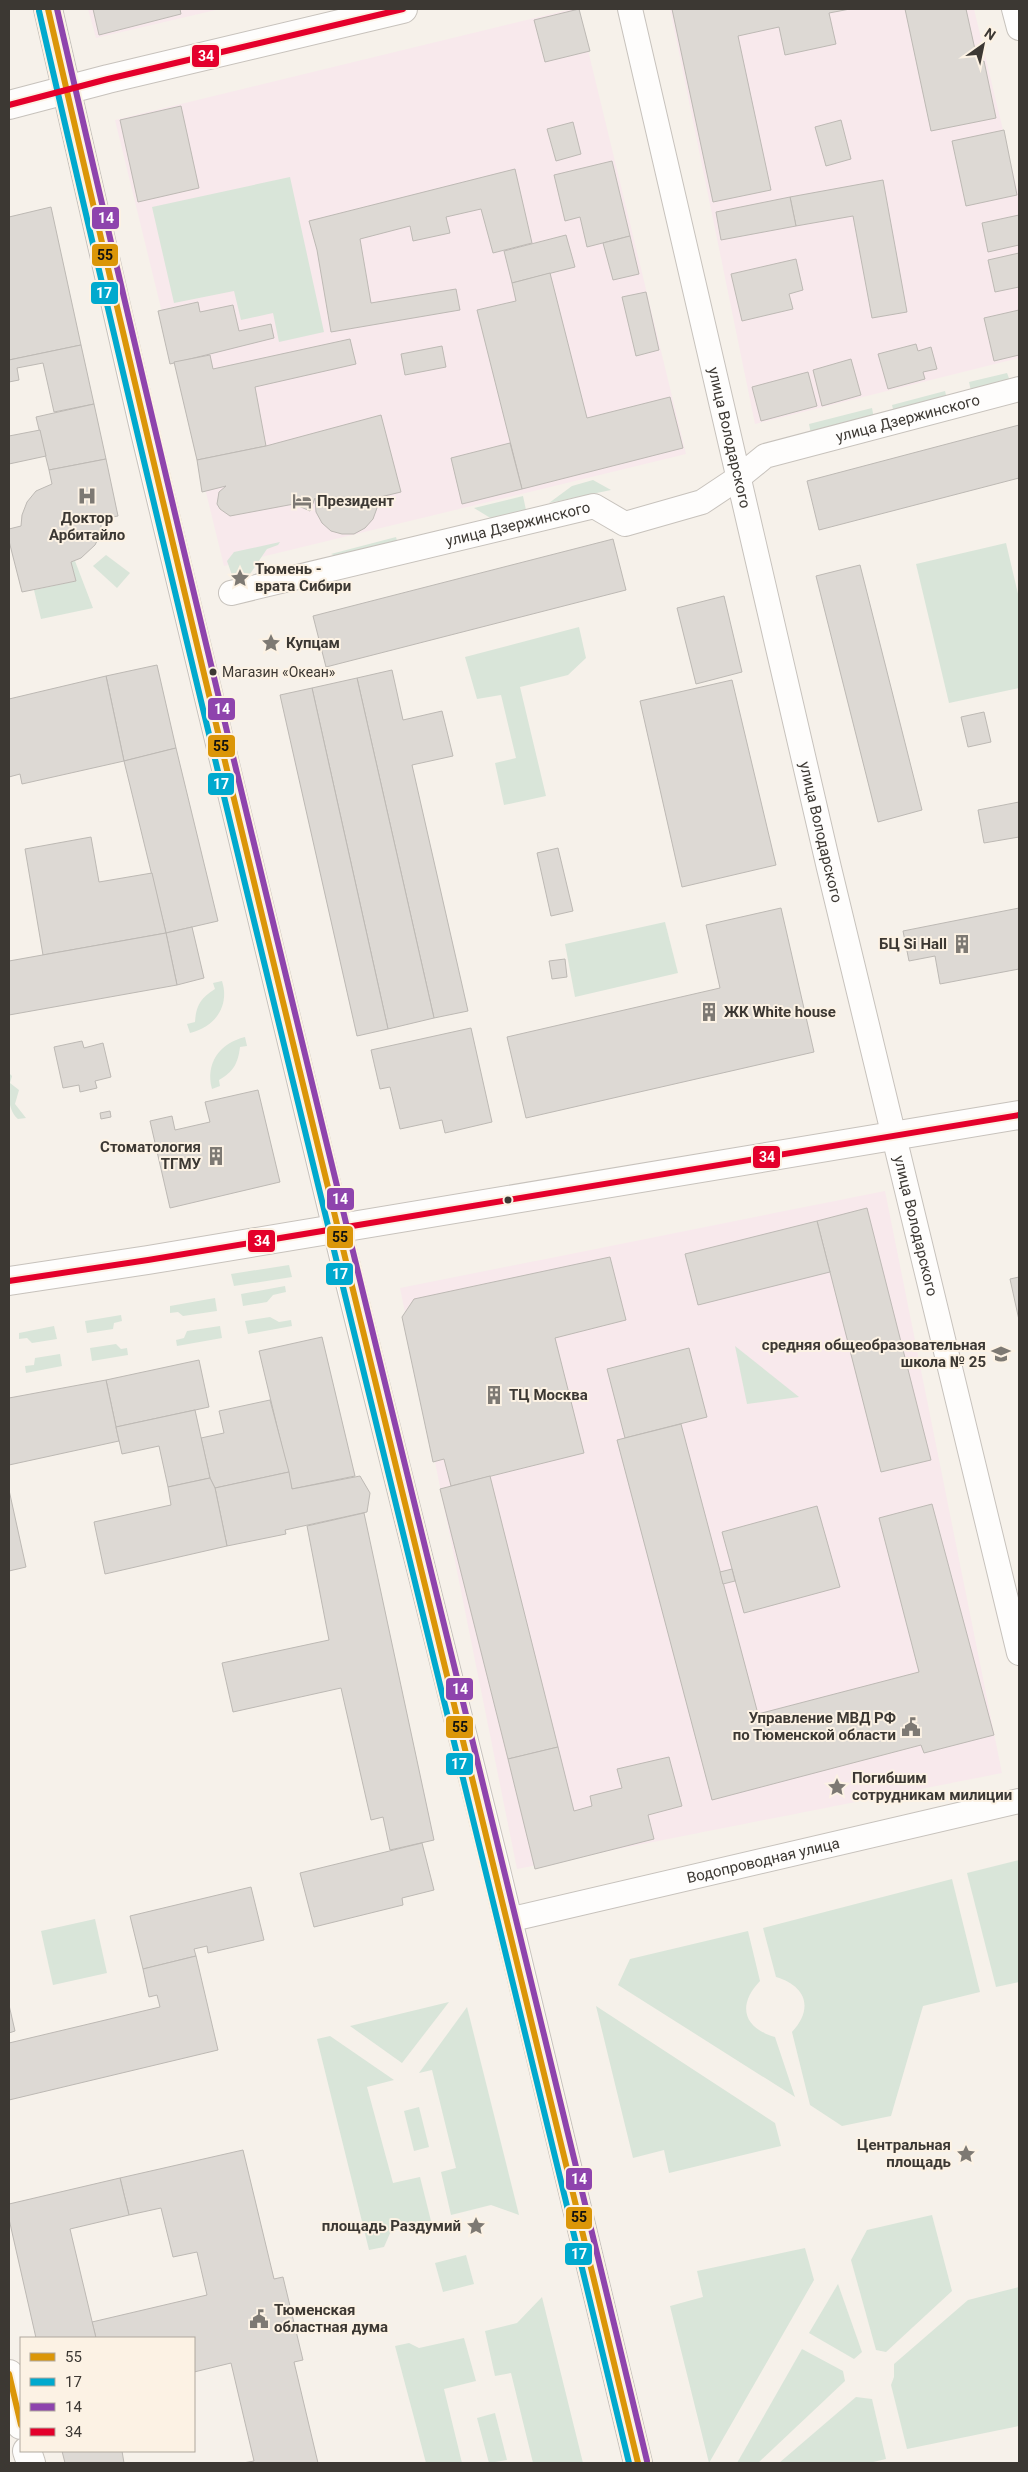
<svg xmlns="http://www.w3.org/2000/svg" width="1028" height="2472" viewBox="0 0 1028 2472" font-family="Roboto,sans-serif">
  <style>
    .commercial { fill: #f8e9ec }
    .green { fill: #d9e5d9 }
    .building { fill: #ddd9d4; stroke: #bdb9b4 }
    .lines { fill: none; stroke-linecap: round; stroke-linejoin: round }
    .street-casing { stroke: #c7c2bc; stroke-width: 26 }
    .secondary-casing { stroke: #c7c2bc; stroke-width: 30 }
    .primary-casing { stroke: #c7c2bc; stroke-width: 30 }
    .street { stroke: #fefdfc; stroke-width: 24 }
    .secondary { stroke: #fefdfc; stroke-width: 28 }
    .primary { stroke: #fefdfc; stroke-width: 28 }
    .bus-1-casing { stroke: #fcf2e4; stroke-width: 10 }
    .bus-2-casing { stroke: #fcf2e4; stroke-width: 10 }
    .bus-3-casing { stroke: #fcf2e4; stroke-width: 10 }
    .bus-4-casing { stroke: #fcf2e4; stroke-width: 10 }
    .bus-1 { stroke: #db9608; stroke-width: 6 }
    .bus-2 { stroke: #00a9ce; stroke-width: 6 }
    .bus-3 { stroke: #8e44ad; stroke-width: 6 }
    .bus-4 { stroke: #e4002b; stroke-width: 6 }
    .bus-dot { fill: #3c3833; stroke: #fcf2e4; stroke-width: 2 }
    .labels { text-anchor: middle; stroke-width: 4; stroke-linejoin: round; paint-order: stroke }
    .bus-label { font-size: 14px; fill: #3c3833; stroke: #fcf2e4; text-anchor: start }
    .street-label { font-size: 15px; fill: #3c3833; stroke: #fcf2e4 }
    .poi-label { font-size: 15px; font-weight: bold; fill: #3c3833; stroke: #fcf2e4; text-anchor: start }
    .line-badge { stroke: #fcf2e4; stroke-width: 2 }
    .badge-label { font-size: 14px; text-anchor: middle; font-weight: bold; fill: #fff }
    .pale-badge-label { font-size: 14px; text-anchor: middle; font-weight: bold; fill: #111 }
  </style>
  <rect width="100%" height="100%" fill="#f6f1ea"/>
  <g class="commercial">
    <path d="M88 9H220L96 38Z"/>
    <path d="M572 9H578L686 454 224 566 115 120Z"/>
    <path d="M670 9H974L1019 197V358L755 424Z"/>
    <path d="M885 1191 1002 1773 517 1869 400 1288Z"/>
  </g>
  <g class="green">
    <path d="M290 177 324 332 279 342 273 313 241 320 234 291 174 303 152 207Z"/>
    <path d="M1007 373 1010 381 971 391 969 382Z"/>
    <path d="M945 391 947 399 894 413 892 405Z"/>
    <path d="M872 408 874 419 811 434 809 424Z"/>
    <path d="M593 480 611 490 549 503 572 486Z"/>
    <path d="M523 496 526 510 492 519 474 508Z"/>
    <path d="M396 537 399 548 348 561 331 554Z"/>
    <path d="M280 542 278 545 267 549 250 574 233 578 227 561 234 552Z"/>
    <path d="M1006 543 1019 598V688L949 703 916 564Z"/>
    <path d="M106 555 130 573 117 588 93 566Z"/>
    <path d="M75 561 93 608 41 619 34 590 76 581 71 562Z"/>
    <path d="M579 627 586 658 568 675 520 687 546 796 504 805 495 763 516 758 501 695 477 699 465 657Z"/>
    <path d="M665 922 678 973 575 997 565 944Z"/>
    <path d="M222 981C230 1006 215 1027 190 1033L187 1024 195 1022C196 1005 201 998 215 989L213 983Z"/>
    <path d="M245 1037 247 1046 240 1047C238 1064 233 1072 219 1080L220 1086 212 1089C205 1063 220 1043 245 1037Z"/>
    <path d="M9 1073 12 1076 10 1083 19 1090 15 1104 26 1118 18 1119C6 1109 9 1087 9 1073Z"/>
    <path d="M289 1265 292 1277 234 1286 231 1274Z"/>
    <path d="M285 1286 286 1292 273 1295 267 1302 243 1306 241 1294Z"/>
    <path d="M215 1298 217 1311 183 1316 178 1312 170 1313V1306Z"/>
    <path d="M121 1315 122 1321 114 1323 113 1329 87 1333 85 1321Z"/>
    <path d="M270 1317 279 1322 291 1320 292 1326 248 1334 245 1321Z"/>
    <path d="M54 1326 57 1339 32 1343 27 1338 19 1339V1333Z"/>
    <path d="M220 1326 222 1338 177 1346 176 1340 184 1338 187 1331Z"/>
    <path d="M116 1344 121 1349 127 1348 128 1355 92 1361 90 1348Z"/>
    <path d="M735 1346 799 1397 747 1404Z"/>
    <path d="M60 1354 62 1366 26 1373 25 1366 34 1365 35 1358Z"/>
    <path d="M1019 1860V1982L996 1987 967 1873Z"/>
    <path d="M952 1879 980 1992 923 2006 891 2116 842 2126 810 2105 792 2032C814 2008 806 1986 776 1977L763 1928Z"/>
    <path d="M95 1919 107 1973 53 1985 41 1931Z"/>
    <path d="M748 1931 760 1981C737 2005 743 2028 775 2037L795 2097 618 1985 630 1959Z"/>
    <path d="M449 2002 402 2063 350 2026Z"/>
    <path d="M596 2006 775 2123 781 2146 669 2173 664 2150 633 2158Z"/>
    <path d="M467 2007 519 2215 491 2205 451 2215 441 2172 456 2168 432 2070 419 2073Z"/>
    <path d="M330 2036 394 2080 367 2087 393 2183 420 2177 431 2221 391 2231 384 2247 369 2250 317 2039Z"/>
    <path d="M419 2107 429 2147 414 2151 404 2111Z"/>
    <path d="M932 2215 952 2291 886 2352 876 2350 851 2260 867 2230Z"/>
    <path d="M805 2248 814 2280 709 2463 670 2306 703 2297 697 2271Z"/>
    <path d="M466 2255 474 2284 443 2292 435 2263Z"/>
    <path d="M838 2284 862 2352 854 2359 809 2333Z"/>
    <path d="M1019 2287V2426L907 2449 891 2385 894 2377V2364L968 2300Z"/>
    <path d="M542 2297 583 2463H533L511 2373 495 2376 485 2331 517 2323Z"/>
    <path d="M464 2338 476 2381 444 2389 462 2463H426L395 2346 409 2343 419 2348Z"/>
    <path d="M802 2349 843 2371 845 2381 758 2463H737Z"/>
    <path d="M856 2397 872 2399 886 2459 869 2463H779Z"/>
    <path d="M495 2413 507 2460 489 2463 477 2418Z"/>
  </g>
  <g class="building">
    <path d="M93 9H180L181 14 99 35Z"/>
    <path d="M579 9 590 51 545 62 534 20Z"/>
    <path d="M672 9H850L829 13 836 44 785 55 779 27 738 36 771 190 713 202Z"/>
    <path d="M905 9H966L978 63 984 61 996 118 931 131Z"/>
    <path d="M181 106 199 188 138 202 120 120Z"/>
    <path d="M841 120 851 159 826 166 815 127Z"/>
    <path d="M573 122 581 154 556 161 547 129Z"/>
    <path d="M1004 130 1017 195 966 206 952 141Z"/>
    <path d="M612 161 630 236 587 247 580 217 565 221 554 175Z"/>
    <path d="M515 169 532 243 493 253 481 209 446 217 450 233 413 241 410 226 360 239 371 303 456 289 460 310 331 332 317 250 309 221Z"/>
    <path d="M883 180 907 312 872 318 853 216 796 226 790 197Z"/>
    <path d="M790 197 796 226 721 240 716 212Z"/>
    <path d="M51 207 81 345 9 360V217Z"/>
    <path d="M1019 215V245L988 252 982 223Z"/>
    <path d="M566 235 575 267 512 283 504 251Z"/>
    <path d="M630 236 639 274 613 280 603 243Z"/>
    <path d="M1019 253V287L995 292 988 260Z"/>
    <path d="M796 259 803 290 789 294 793 309 742 321 731 274Z"/>
    <path d="M550 273 587 418 670 397 683 448 522 489 477 310 516 301 512 283Z"/>
    <path d="M646 292 659 350 636 356 622 297Z"/>
    <path d="M198 302 200 312 233 305 239 331 271 324 274 338 170 364 158 311Z"/>
    <path d="M1019 310V355L994 361 984 318Z"/>
    <path d="M350 339 356 364 255 387 266 446 197 460 174 362 210 355 213 369Z"/>
    <path d="M916 344 918 351 931 347 937 369 923 372 925 379 888 389 878 354Z"/>
    <path d="M81 345 94 404 54 412 43 363 17 368 19 380 9 382V360Z"/>
    <path d="M442 346 446 367 405 375 401 354Z"/>
    <path d="M851 359 861 395 822 406 813 370Z"/>
    <path d="M808 372 817 406 761 421 752 387Z"/>
    <path d="M94 404 106 459 49 470 36 417Z"/>
    <path d="M381 415 401 492 376 498 377 508 373 519 365 528 354 534H342L331 531 322 523 316 512 315 498 310 511 294 504 230 516 220 509 217 504 219 492 226 486 202 492 197 460 266 446Z"/>
    <path d="M1019 425V478L819 530 807 481Z"/>
    <path d="M40 430 46 456 9 464V436Z"/>
    <path d="M510 443 522 489 462 504 451 458Z"/>
    <path d="M106 459 118 516 101 519V533L95 545 81 558 71 562 76 581 22 592 9 541V529L21 526 22 515 27 502 36 491 52 484 49 470Z"/>
    <path d="M613 539 626 590 326 667 313 616Z"/>
    <path d="M860 565 922 810 878 822 816 576Z"/>
    <path d="M724 596 742 672 696 684 677 608Z"/>
    <path d="M157 665 176 748 124 761 106 676Z"/>
    <path d="M392 670 403 720 442 711 453 756 412 765 468 1011 434 1018 357 678Z"/>
    <path d="M106 676 124 761 22 784 20 774 9 777V699Z"/>
    <path d="M357 678 434 1018 388 1029 312 688Z"/>
    <path d="M732 680 776 865 682 887 640 701Z"/>
    <path d="M312 688 388 1029 357 1036 280 695Z"/>
    <path d="M984 712 991 742 968 747 961 717Z"/>
    <path d="M176 748 218 921 166 933 124 761Z"/>
    <path d="M1019 802V837L984 843 978 810Z"/>
    <path d="M91 837 99 882 152 873 166 933 43 955 25 849Z"/>
    <path d="M558 848 573 911 551 916 537 853Z"/>
    <path d="M781 908 814 1052 526 1118 507 1037 720 988 706 925Z"/>
    <path d="M1019 908V969L940 984 935 956 909 961 903 931Z"/>
    <path d="M192 927 204 978 177 985 166 933Z"/>
    <path d="M166 933 177 985 9 1015V961Z"/>
    <path d="M565 959 567 977 552 979 549 961Z"/>
    <path d="M471 1028 492 1122 445 1133 442 1120 400 1129 390 1087 380 1089 371 1050Z"/>
    <path d="M82 1041 84 1048 103 1043 111 1077 95 1081 97 1088 80 1092 79 1085 63 1088 54 1047Z"/>
    <path d="M258 1090 280 1182 170 1208 150 1121 172 1116 175 1130 210 1122 205 1102Z"/>
    <path d="M110 1111 111 1117 101 1119 100 1113Z"/>
    <path d="M867 1208 931 1460 881 1472 817 1221Z"/>
    <path d="M817 1221 830 1272 698 1305 685 1254Z"/>
    <path d="M610 1257 626 1320 555 1338 584 1453 451 1486 444 1459 433 1462 402 1317 414 1299Z"/>
    <path d="M1019 1277V1320L1010 1279Z"/>
    <path d="M322 1337 355 1476 292 1489 259 1351Z"/>
    <path d="M689 1348 707 1417 625 1438 607 1369Z"/>
    <path d="M199 1360 209 1407 116 1427 106 1380Z"/>
    <path d="M106 1380 119 1441 9 1465V1398Z"/>
    <path d="M270 1400 289 1472 215 1488 210 1478 201 1438 224 1433 219 1411Z"/>
    <path d="M195 1410 210 1478 168 1487 159 1446 122 1454 116 1427Z"/>
    <path d="M681 1424 758 1714 919 1672 879 1518 932 1504 994 1735 924 1753 921 1745 712 1800 617 1440Z"/>
    <path d="M289 1472 292 1489 360 1476 370 1493 367 1512 285 1530 286 1534 227 1546 215 1488Z"/>
    <path d="M490 1476 558 1747 508 1759 440 1489Z"/>
    <path d="M210 1478 215 1488 227 1546 105 1574 94 1522 171 1505 168 1487Z"/>
    <path d="M9 1490 26 1567 9 1571Z"/>
    <path d="M817 1506 840 1587 744 1613 722 1532Z"/>
    <path d="M364 1513 434 1840 390 1850 383 1817 371 1820 341 1688 233 1712 222 1663 329 1640 307 1526Z"/>
    <path d="M732 1569 735 1581 723 1584 720 1572Z"/>
    <path d="M558 1747 574 1811 592 1806 590 1796 622 1788 617 1769 669 1757 682 1806 648 1815 654 1839 535 1869 508 1759Z"/>
    <path d="M422 1843 434 1890 402 1898 403 1905 314 1927 300 1873Z"/>
    <path d="M251 1887 264 1940 208 1953 207 1946 194 1949 196 1956 143 1969 130 1916Z"/>
    <path d="M196 1956 218 2050 9 2100V2043L160 2007 157 1995 149 1997 143 1969Z"/>
    <path d="M9 2005 15 2031 9 2033Z"/>
    <path d="M243 2150 274 2279 283 2277 303 2360 294 2362 318 2463H243L254 2461 231 2363 194 2372V2338H96L92 2322 207 2295 197 2252 173 2257 161 2208 129 2215 120 2178Z"/>
    <path d="M120 2178 129 2215 70 2229 96 2338H36L9 2219V2204Z"/>
    <path d="M62 2451H122L124 2463H65Z"/>
  </g>
  <g class="lines">
    <g class="street-casing">
      <g id="street">
        <path id="s1" d="M630 9 829 868 1019 1653"/>
        <path d="M1014 9 1019 28"/>
        <path id="s2" d="M231 593 594 506 625 524 702 502 738 478 765 456 1019 389"/>
        <path id="s3" d="M508 1920 1019 1801"/>
      </g>
    </g>
    <g class="secondary-casing">
      <g id="secondary">
        <path d="M9 105 108 79 403 9"/>
        <path d="M9 1281 148 1260 1019 1115"/>
      </g>
    </g>
    <g class="primary-casing">
      <g id="primary">
        <path d="M48 9 143 424 350 1283 496 1870 638 2463"/>
        <path d="M9 2374 21 2425"/>
        <path d="M27 2451 31 2463"/>
      </g>
    </g>
    <use href="#street" class="street"/>
    <use href="#secondary" class="secondary"/>
    <use href="#primary" class="primary"/>
    <g class="bus-1-casing">
      <g id="bus-1">
        <path d="M48 9C236 829 442 1645 638 2463"/>
        <path d="M9 2374 21 2425"/>
      </g>
    </g>
    <g class="bus-2-casing">
      <path id="bus-2" d="M39 11C227 831 433 1646 629 2463"/>
    </g>
    <g class="bus-3-casing">
      <path id="bus-3" d="M57 9C245 828 451 1643 647 2461"/>
    </g>
    <g class="bus-4-casing">
      <g id="bus-4">
        <path d="M9 105 108 79 403 9"/>
        <path d="M9 1281 148 1260 1019 1115"/>
      </g>
    </g>
    <use href="#bus-1" class="bus-1"/>
    <use href="#bus-2" class="bus-2"/>
    <use href="#bus-3" class="bus-3"/>
    <use href="#bus-4" class="bus-4"/>
  </g>
  <defs>
    <g id="hospital-bare" transform="scale(1.5)"><path d="M-5-5h3v3.5h4V-5h3V5h-3V1.5h-4V5h-3Z" fill="#7d7973" stroke="#fcf2e4" stroke-width="2.5" paint-order="stroke"/></g>
    <g id="hotel-bare" transform="scale(1.5)"><path d="M-6-4.5h1.5V1H6V5H4.5V3h-9V5H-6ZM-4 0a1.8 1.8 0 1 1 3.6 0ZM.5 0V-2.5h3Q6-2.5 6 0Z" fill="#7d7973" stroke="#fcf2e4" stroke-width="2.5" paint-order="stroke"/></g>
    <g id="sight-bare" transform="scale(1.5)"><path d="M0-6L1.8-2.2L6-1.7L2.9 1.2L3.7 5.4L0 3.3L-3.7 5.4L-2.9 1.2L-6-1.7L-1.8-2.2Z" fill="#7d7973" stroke="#fcf2e4" stroke-width="2.5" paint-order="stroke"/></g>
    <g id="building-bare" transform="scale(1.5)"><path d="M-4-6H4V6H1V3H-1V6H-4ZM-2.5-4.3h1.7v1.8h-1.7ZM.8-4.3h1.7v1.8H.8ZM-2.5-1h1.7V.8h-1.7ZM.8-1h1.7V.8H.8Z" fill="#7d7973" stroke="#fcf2e4" stroke-width="2.5" paint-order="stroke"/></g>
    <g id="school-bare" transform="scale(1.5)"><path d="M0-5L7-2L0 1L-7-2ZM-4 1L0 2.5L4 1V4Q0 6-4 4Z" fill="#7d7973" stroke="#fcf2e4" stroke-width="2.5" paint-order="stroke"/></g>
    <g id="civic-bare" transform="scale(1.5)"><path d="M-.6-6.5H3V-4.5H.6V-3L4-1V1h2V6H-6V1h2V-1L-.6-3ZM-1.2 2.5V6h2.4V2.5Z" fill="#7d7973" stroke="#fcf2e4" stroke-width="2.5" paint-order="stroke"/></g>
  </defs>
  <g fill-rule="evenodd">
    <use href="#hospital-bare" x="87" y="496"/>
    <use href="#hotel-bare" x="302" y="501"/>
    <use href="#sight-bare" x="240" y="578"/>
    <use href="#sight-bare" x="271" y="643"/>
    <use href="#building-bare" x="962" y="944"/>
    <use href="#building-bare" x="709" y="1012"/>
    <use href="#building-bare" x="216" y="1156"/>
    <use href="#school-bare" x="1001" y="1354"/>
    <use href="#building-bare" x="494" y="1395"/>
    <use href="#civic-bare" x="911" y="1727"/>
    <use href="#sight-bare" x="837" y="1787"/>
    <use href="#sight-bare" x="966" y="2154"/>
    <use href="#sight-bare" x="476" y="2226"/>
    <use href="#civic-bare" x="259" y="2319"/>
  </g>
  <g class="bus-dot">
    <circle cx="213" cy="672" r="4.5"/>
    <circle cx="508" cy="1200" r="4.5"/>
  </g>
  <g class="labels">
    <g class="bus-label">
      <text x="222" y="677">Магазин «Океан»</text>
    </g>
    <g class="street-label">
      <text dy="5" stroke="none"><textPath href="#s2" startOffset="715">улица Дзержинского</textPath></text>
      <text dy="5" stroke="none"><textPath href="#s1" startOffset="440">улица Володарского</textPath></text>
      <text dy="5" stroke="none"><textPath href="#s2" startOffset="295">улица Дзержинского</textPath></text>
      <text dy="5" stroke="none"><textPath href="#s1" startOffset="845">улица Володарского</textPath></text>
      <text dy="5" stroke="none"><textPath href="#s1" startOffset="1250">улица Володарского</textPath></text>
      <text dy="5" stroke="none"><textPath href="#s3" startOffset="262">Водопроводная улица</textPath></text>
    </g>
    <g class="poi-label">
      <text x="317" y="506">Президент</text>
      <text x="87" y="523" text-anchor="middle">Доктор<tspan x="87" dy="17">Арбитайло</tspan></text>
      <text x="255" y="574">Тюмень -<tspan x="255" dy="17">врата Сибири</tspan></text>
      <text x="286" y="648">Купцам</text>
      <text x="947" y="949" text-anchor="end">БЦ Si Hall</text>
      <text x="724" y="1017">ЖК White house</text>
      <text x="201" y="1152" text-anchor="end">Стоматология<tspan x="201" dy="17">ТГМУ</tspan></text>
      <text x="986" y="1350" text-anchor="end">средняя общеобразовательная<tspan x="986" dy="17">школа № 25</tspan></text>
      <text x="509" y="1400">ТЦ Москва</text>
      <text x="896" y="1723" text-anchor="end">Управление МВД РФ<tspan x="896" dy="17">по Тюменской области</tspan></text>
      <text x="852" y="1783">Погибшим<tspan x="852" dy="17">сотрудникам милиции</tspan></text>
      <text x="951" y="2150" text-anchor="end">Центральная<tspan x="951" dy="17">площадь</tspan></text>
      <text x="461" y="2231" text-anchor="end">площадь Раздумий</text>
      <text x="274" y="2315">Тюменская<tspan x="274" dy="17">областная дума</tspan></text>
    </g>
  </g>
  <g class="line-badge">
    <rect x="191" y="44" width="29" height="24" rx="5" fill="#e4002b"/>
    <rect x="91" y="206" width="29" height="24" rx="5" fill="#8e44ad"/>
    <rect x="91" y="243" width="28" height="24" rx="5" fill="#db9608"/>
    <rect x="90" y="281" width="29" height="24" rx="5" fill="#00a9ce"/>
    <rect x="207" y="697" width="29" height="24" rx="5" fill="#8e44ad"/>
    <rect x="207" y="734" width="29" height="24" rx="5" fill="#db9608"/>
    <rect x="207" y="772" width="28" height="24" rx="5" fill="#00a9ce"/>
    <rect x="752" y="1145" width="29" height="24" rx="5" fill="#e4002b"/>
    <rect x="326" y="1187" width="29" height="24" rx="5" fill="#8e44ad"/>
    <rect x="326" y="1225" width="28" height="24" rx="5" fill="#db9608"/>
    <rect x="247" y="1229" width="29" height="24" rx="5" fill="#e4002b"/>
    <rect x="325" y="1262" width="29" height="24" rx="5" fill="#00a9ce"/>
    <rect x="445" y="1677" width="29" height="24" rx="5" fill="#8e44ad"/>
    <rect x="445" y="1715" width="29" height="24" rx="5" fill="#db9608"/>
    <rect x="445" y="1752" width="29" height="24" rx="5" fill="#00a9ce"/>
    <rect x="565" y="2167" width="28" height="24" rx="5" fill="#8e44ad"/>
    <rect x="565" y="2206" width="28" height="24" rx="5" fill="#db9608"/>
    <rect x="564" y="2242" width="29" height="24" rx="5" fill="#00a9ce"/>
  </g>
  <g class="badge-label">
    <text x="206" y="61">34</text>
    <text x="106" y="223">14</text>
    <text x="104" y="298">17</text>
    <text x="222" y="714">14</text>
    <text x="221" y="789">17</text>
    <text x="767" y="1162">34</text>
    <text x="340" y="1204">14</text>
    <text x="262" y="1246">34</text>
    <text x="340" y="1279">17</text>
    <text x="460" y="1694">14</text>
    <text x="459" y="1769">17</text>
    <text x="579" y="2184">14</text>
    <text x="579" y="2259">17</text>
  </g>
  <g class="pale-badge-label">
    <text x="105" y="260">55</text>
    <text x="221" y="751">55</text>
    <text x="340" y="1242">55</text>
    <text x="460" y="1732">55</text>
    <text x="579" y="2222">55</text>
  </g>
  <rect width="1028" height="2472" fill="none" stroke="#3c3833" stroke-width="20"/>
  <rect x="20" y="2337" width="175" height="115" fill="#fcf2e4" stroke="#afa89d"/>
  <rect x="30" y="2353" width="25" height="8" fill="#db9608" stroke="#afa89d"/>
  <text x="65" y="2362" font-size="15" fill="#3c3833">55</text>
  <rect x="30" y="2378" width="25" height="8" fill="#00a9ce" stroke="#afa89d"/>
  <text x="65" y="2387" font-size="15" fill="#3c3833">17</text>
  <rect x="30" y="2403" width="25" height="8" fill="#8e44ad" stroke="#afa89d"/>
  <text x="65" y="2412" font-size="15" fill="#3c3833">14</text>
  <rect x="30" y="2428" width="25" height="8" fill="#e4002b" stroke="#afa89d"/>
  <text x="65" y="2437" font-size="15" fill="#3c3833">34</text>
  <g transform="translate(983 45) rotate(33)" stroke="#fcf2e4" stroke-width="4" paint-order="stroke">
  <path d="M0-4L9 19L0 12L-9 19Z" fill="#3c3833"/>
  <text y="-8" font-size="14" font-weight="bold" text-anchor="middle" fill="#3c3833">N</text>
  </g>
</svg>
